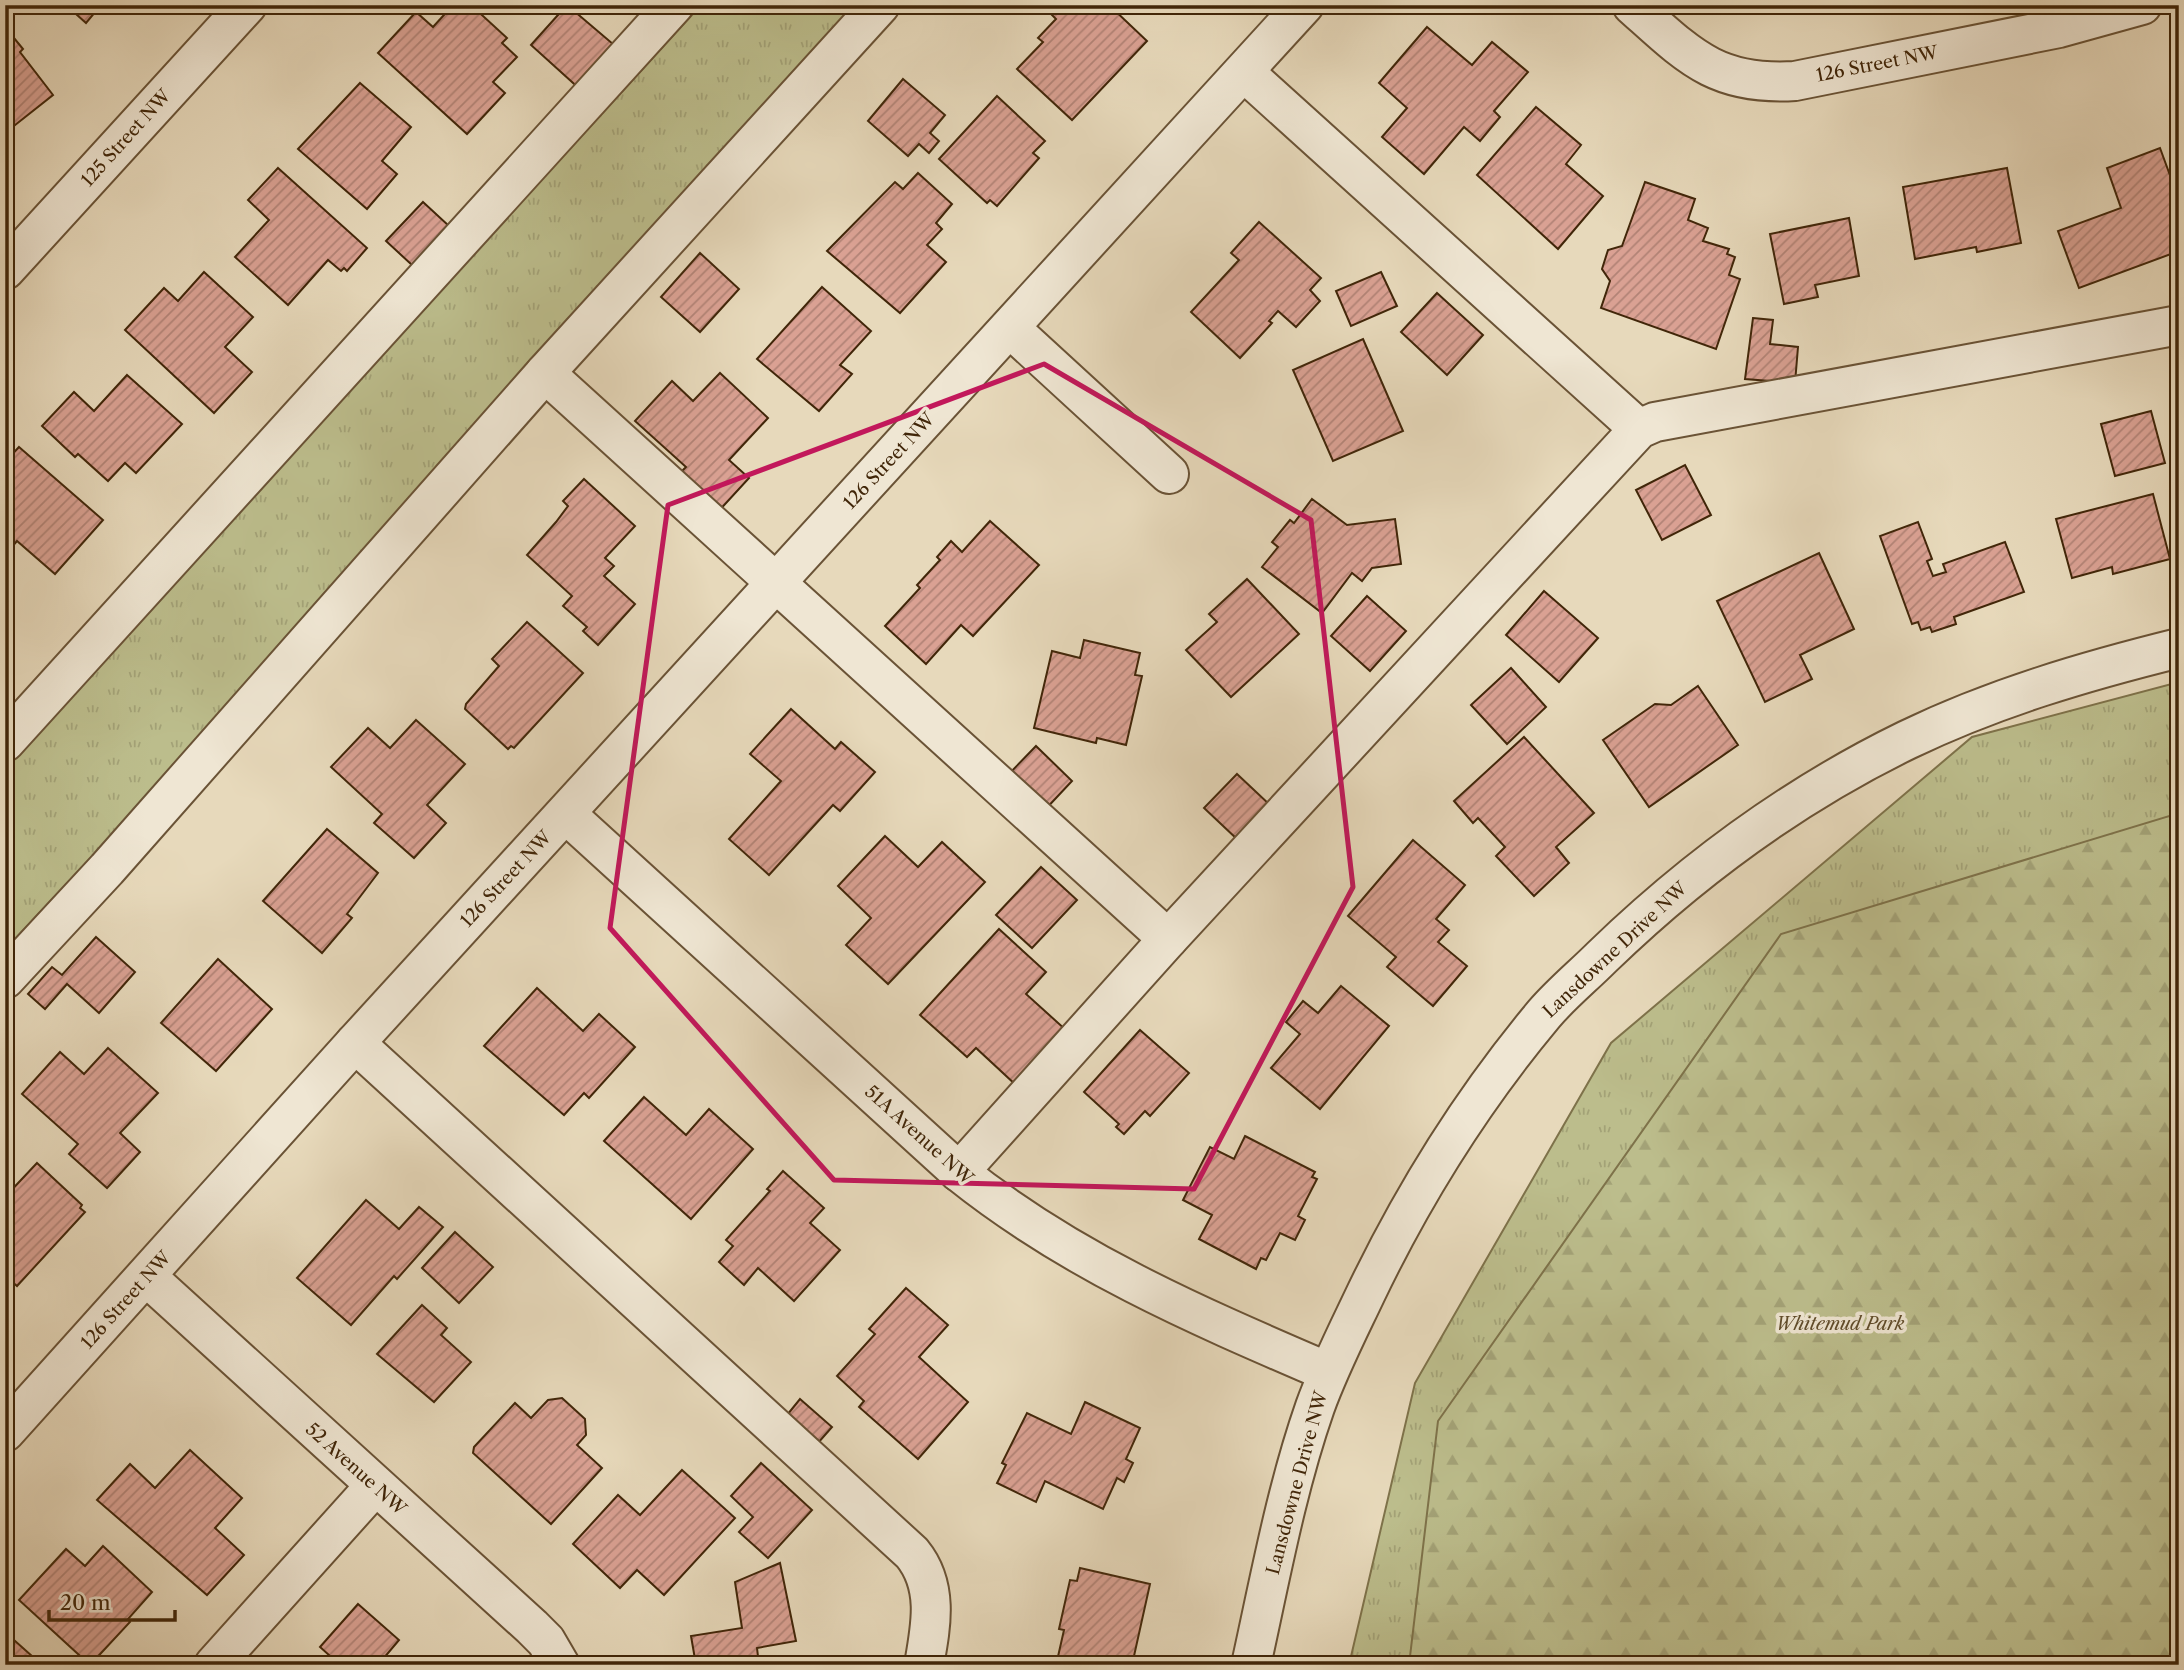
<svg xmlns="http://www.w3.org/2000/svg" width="2184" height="1670" viewBox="0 0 2184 1670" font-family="'Libre Caslon Text',serif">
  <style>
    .grass { fill: url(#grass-tufts); stroke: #7e724a; stroke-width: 2 }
    .forest { fill: url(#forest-firs); stroke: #7e724a; stroke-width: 2 }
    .building { fill: url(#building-hatch); stroke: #412609; stroke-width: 2 }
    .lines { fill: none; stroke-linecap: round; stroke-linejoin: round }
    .minor-casing { stroke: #6a5336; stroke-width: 42 }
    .minor { stroke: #efe6d3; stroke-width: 38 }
    .marked { fill: none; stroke: #c2185b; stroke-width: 5; stroke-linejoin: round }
    .labels { text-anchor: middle; stroke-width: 7; stroke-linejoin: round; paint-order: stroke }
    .street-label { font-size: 18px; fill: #412609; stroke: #efe6d3 }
    .park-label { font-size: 18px; font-style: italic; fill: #604c2a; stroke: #efe6d3 }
  </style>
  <defs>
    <pattern id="grass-tufts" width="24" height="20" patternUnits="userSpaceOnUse" patternTransform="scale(1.75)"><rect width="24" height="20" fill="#bcbd8c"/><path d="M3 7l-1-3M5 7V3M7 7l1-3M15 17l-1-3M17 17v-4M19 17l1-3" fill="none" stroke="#a3a277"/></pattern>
    <pattern id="forest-firs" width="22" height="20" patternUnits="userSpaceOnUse" patternTransform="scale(1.75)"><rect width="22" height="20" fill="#bcbd8c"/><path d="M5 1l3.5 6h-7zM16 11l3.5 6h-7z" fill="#a3a277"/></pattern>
    <pattern id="building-hatch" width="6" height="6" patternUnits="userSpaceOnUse" patternTransform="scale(1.75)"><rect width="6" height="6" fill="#daa193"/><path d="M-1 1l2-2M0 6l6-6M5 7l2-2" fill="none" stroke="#b28376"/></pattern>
  </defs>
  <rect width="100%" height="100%" fill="#e7d9bb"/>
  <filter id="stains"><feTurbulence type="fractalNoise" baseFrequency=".00286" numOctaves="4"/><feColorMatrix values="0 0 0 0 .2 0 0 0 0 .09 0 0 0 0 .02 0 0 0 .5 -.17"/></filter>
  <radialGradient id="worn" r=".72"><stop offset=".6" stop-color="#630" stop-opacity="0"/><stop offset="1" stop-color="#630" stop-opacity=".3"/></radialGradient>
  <g class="grass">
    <path d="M701 5H888L5 950V767Z"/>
    <path d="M2179 682V1665H1349L1415 1383 1611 1043 1972 737Z"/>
  </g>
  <path class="forest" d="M2179 813V1665H1409L1438 1421 1781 934Z"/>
  <g class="building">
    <path d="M66 5H101L86 23Z"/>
    <path d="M453 5H471L507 38 502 43 517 57 493 82 505 93 467 134 378 53 416 12 433 27Z"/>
    <path d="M567 5 620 50 582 91 531 45Z"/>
    <path d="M1051 5H1109L1147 41 1072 120 1017 69 1043 42 1038 38 1056 19 1047 10Z"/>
    <path d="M5 27 23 49 20 52 53 95 5 133Z"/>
    <path d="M1427 27 1472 65 1492 42 1528 72 1494 111 1500 117 1480 141 1464 127 1424 174 1382 137 1407 108 1379 83Z"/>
    <path d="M903 79 945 115 930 133 939 141 929 153 919 144 908 156 868 121Z"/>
    <path d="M360 83 411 127 382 161 397 174 367 209 298 149Z"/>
    <path d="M997 96 1045 141 1033 153 1039 158 997 206 990 200 987 203 939 159Z"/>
    <path d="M1536 107 1581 145 1566 164 1603 196 1558 249 1477 175Z"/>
    <path d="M2160 148 2179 200V251L2079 288 2058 231 2121 208 2107 168Z"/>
    <path d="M278 168 367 248 347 271 344 268 341 271 328 260 288 305 235 257 269 220 248 200Z"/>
    <path d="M2007 168 2021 243 1977 252 1976 247 1915 259 1903 187Z"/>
    <path d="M918 173 952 204 936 223 942 229 927 245 946 262 900 313 827 251 895 182 903 189Z"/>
    <path d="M1645 182 1695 199 1688 220 1708 228 1703 241 1729 249 1727 254 1735 257 1729 275 1740 279 1716 349 1601 308 1610 281 1602 269 1608 250 1622 246Z"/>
    <path d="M423 202 462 238 425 277 386 241Z"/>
    <path d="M1849 218 1859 276 1815 285 1818 297 1784 304 1770 234Z"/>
    <path d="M1259 222 1321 278 1310 290 1320 301 1296 327 1278 311 1269 321 1272 323 1240 358 1191 312 1239 260 1231 253Z"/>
    <path d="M700 253 739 289 700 332 661 297Z"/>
    <path d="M204 272 253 317 225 347 252 372 214 413 125 330 164 288 178 301Z"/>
    <path d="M1381 272 1397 306 1351 326 1336 291Z"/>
    <path d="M822 287 871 331 840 365 852 374 819 411 757 359Z"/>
    <path d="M1437 293 1483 335 1447 375 1401 332Z"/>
    <path d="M1753 318 1773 320 1770 344 1798 347 1795 383 1745 379Z"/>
    <path d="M1363 339 1403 431 1333 461 1293 370Z"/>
    <path d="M720 373 768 418 729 460 749 478 716 514 676 477 686 467 635 421 672 381 693 401Z"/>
    <path d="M127 375 182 424 136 473 125 463 108 481 78 454 75 457 42 426 74 392 94 411Z"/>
    <path d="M2151 411 2165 463 2115 476 2101 424Z"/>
    <path d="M19 447 103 520 55 574 17 541 5 555V462Z"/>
    <path d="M1685 465 1711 515 1662 540 1636 490Z"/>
    <path d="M584 479 635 526 605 558 614 566 604 576 635 604 598 645 583 631 587 627 563 606 572 596 527 555 556 522 568 506 563 501Z"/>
    <path d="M2153 494 2170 559 2113 574 2112 567 2072 578 2056 519Z"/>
    <path d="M1312 499 1347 525 1395 519 1401 564 1372 568 1362 581 1352 573 1322 613 1262 567 1278 547 1272 542 1290 520 1294 523Z"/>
    <path d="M990 521 1039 565 973 636 961 625 926 664 885 626 920 588 917 585 940 560 937 557 951 541 962 552Z"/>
    <path d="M1918 522 1932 559 1927 561 1933 576 1946 572 1943 564 2005 542 2024 592 1954 617 1956 624 1932 632 1930 627 1921 630 1918 622 1912 624 1880 536Z"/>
    <path d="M1819 553 1854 629 1800 655 1812 679 1765 702 1717 601Z"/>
    <path d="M1247 579 1299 634 1231 697 1186 650 1217 622 1209 614Z"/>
    <path d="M1544 591 1598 638 1559 682 1506 635Z"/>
    <path d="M1367 596 1406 631 1370 671 1331 636Z"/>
    <path d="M527 622 583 673 514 748 511 746 508 749 465 709 466 704 499 666 492 659Z"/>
    <path d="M1084 640 1140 653 1135 675 1142 676 1126 745 1097 738 1096 743 1034 728 1052 651 1080 658Z"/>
    <path d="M1511 668 1546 707 1507 744 1471 705Z"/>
    <path d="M1698 686 1738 745 1649 807 1603 740 1655 704 1671 705Z"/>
    <path d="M791 709 835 749 841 742 875 772 840 811 833 805 769 875 729 839 781 781 750 754Z"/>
    <path d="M416 720 465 764 427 805 446 823 414 858 374 823 382 814 331 767 368 728 390 748Z"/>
    <path d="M1524 737 1594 813 1556 847 1569 863 1534 896 1496 856 1505 847 1478 818 1473 823 1454 801Z"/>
    <path d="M1036 746 1072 781 1041 814 1004 779Z"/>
    <path d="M1237 774 1270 805 1238 840 1204 808Z"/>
    <path d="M327 829 378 873 347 914 352 918 322 953 263 901Z"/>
    <path d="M885 836 918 867 942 842 985 882 888 984 846 945 871 918 838 886Z"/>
    <path d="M1413 840 1465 885 1436 919 1449 930 1438 942 1467 966 1433 1006 1387 967 1396 957 1348 916Z"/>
    <path d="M1041 867 1077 900 1032 948 996 915Z"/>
    <path d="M999 929 1046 972 1026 994 1067 1031 1017 1086 976 1048 967 1057 920 1015Z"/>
    <path d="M96 937 135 972 99 1013 67 984 45 1009 28 994 52 967 62 975Z"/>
    <path d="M218 959 272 1009 216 1071 161 1023Z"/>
    <path d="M1341 986 1389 1026 1320 1109 1271 1068 1300 1034 1286 1022 1303 1001 1318 1013Z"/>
    <path d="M537 988 583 1031 599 1014 635 1047 589 1098 584 1093 564 1115 484 1046Z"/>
    <path d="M1140 1030 1189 1073 1150 1116 1145 1111 1124 1134 1116 1127 1119 1124 1084 1092Z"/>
    <path d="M108 1048 158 1093 120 1133 140 1152 107 1188 69 1154 78 1144 22 1094 60 1052 84 1074Z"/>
    <path d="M644 1097 686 1135 709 1109 753 1149 691 1219 604 1141Z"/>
    <path d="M1245 1136 1315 1172 1312 1177 1317 1179 1298 1216 1305 1220 1295 1240 1280 1233 1266 1260 1261 1258 1256 1269 1199 1239 1212 1215 1183 1200 1210 1147 1234 1159Z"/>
    <path d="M37 1163 82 1205 80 1208 85 1212 17 1286 10 1280 5 1285V1197Z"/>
    <path d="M783 1171 824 1208 810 1223 840 1250 794 1301 758 1268 744 1285 719 1262 733 1246 726 1240 770 1191 767 1189Z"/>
    <path d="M366 1200 399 1229 419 1207 443 1227 397 1279 394 1276 351 1325 297 1278Z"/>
    <path d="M455 1232 493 1267 459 1303 422 1268Z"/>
    <path d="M906 1288 948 1325 919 1357 968 1402 918 1459 859 1407 864 1401 837 1376 875 1334 869 1329Z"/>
    <path d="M422 1305 447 1328 441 1335 471 1362 434 1402 377 1354Z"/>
    <path d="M562 1398 585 1419 586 1435 577 1445 602 1468 551 1524 473 1453 474 1447 515 1403 531 1418 548 1400Z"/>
    <path d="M800 1399 832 1427 810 1452 779 1425Z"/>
    <path d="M1085 1402 1140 1428 1126 1459 1133 1463 1124 1482 1117 1478 1103 1509 1045 1481 1036 1502 997 1483 1006 1465 1002 1463 1027 1413 1071 1434Z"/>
    <path d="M190 1450 242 1498 215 1528 244 1555 207 1595 97 1500 130 1464 155 1488Z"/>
    <path d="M761 1463 812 1510 768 1558 739 1532 753 1517 731 1496Z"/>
    <path d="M682 1470 735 1518 664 1595 637 1570 620 1588 573 1544 618 1495 640 1515Z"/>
    <path d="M103 1546 152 1592 128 1619 130 1622 90 1665 19 1600 66 1549 85 1566Z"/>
    <path d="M780 1563 796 1641 757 1648 759 1665H696L691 1636 742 1628 735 1582Z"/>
    <path d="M1080 1568 1150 1584 1132 1665H1075L1057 1661 1064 1630 1059 1629 1070 1580 1077 1581Z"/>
    <path d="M358 1604 399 1640 378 1665H340L320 1647Z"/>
    <path d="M5 1632 42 1665H5Z"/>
  </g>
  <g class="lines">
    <g class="minor-casing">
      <g id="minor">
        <path d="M1632 5C1688 55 1715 86 1795 81L2059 28 2142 5"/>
        <path d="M1244 72 1639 429"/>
        <path d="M5 270 247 5"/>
        <path d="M1011 329 1169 474"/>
        <path d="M545 373 1168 939"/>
        <path d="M5 742 674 5"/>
        <path d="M566 814 959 1172C1071 1262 1198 1316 1328 1372"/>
        <path d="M5 979 107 869 545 373 880 5"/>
        <path d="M355 1043 912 1553C939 1586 931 1626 924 1665"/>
        <path d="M959 1172 1168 939 1639 429 1655 422 2179 325"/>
        <path d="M147 1277 532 1627 546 1641 560 1665"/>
        <path d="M5 1432 355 1043 1304 5"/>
        <path d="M214 1665 374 1487"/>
        <path d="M1251 1665C1270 1579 1286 1490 1315 1407 1329 1368 1348 1331 1366 1293 1414 1193 1473 1099 1544 1014 1561 994 1583 976 1602 957 1692 870 1794 795 1907 740 1994 698 2086 671 2179 648"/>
      </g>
    </g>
    <use href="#minor" class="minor"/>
  </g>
  <path class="marked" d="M1044 364 1311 520 1353 887 1194 1189 834 1180 610 928 668 505Z"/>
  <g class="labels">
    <g class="street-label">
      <text transform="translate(1877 64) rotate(-11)" y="6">126 Street NW</text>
      <text transform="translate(126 138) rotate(-48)" y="6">125 Street NW</text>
      <text transform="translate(889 461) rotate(-47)" y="6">126 Street NW</text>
      <text transform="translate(506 879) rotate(-47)" y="6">126 Street NW</text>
      <text transform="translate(1615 950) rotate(-43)" y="6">Lansdowne Drive NW</text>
      <text transform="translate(919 1135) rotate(42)" y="6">51A Avenue NW</text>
      <text transform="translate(126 1300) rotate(-48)" y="6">126 Street NW</text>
      <text transform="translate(356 1469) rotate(42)" y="6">52 Avenue NW</text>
      <text transform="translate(1297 1483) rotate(-75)" y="6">Lansdowne Drive NW</text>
    </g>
    <g class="park-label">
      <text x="1840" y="1330">Whitemud Park</text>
    </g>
  </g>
  <rect width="2184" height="1670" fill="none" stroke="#e7d9bb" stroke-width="28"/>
  <rect x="7" y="7" width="2170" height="1656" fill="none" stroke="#412609" stroke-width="3.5"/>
  <rect x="14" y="14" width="2156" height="1642" fill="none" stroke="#412609" stroke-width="2"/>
  <path d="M49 1610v10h126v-10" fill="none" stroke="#412609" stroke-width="3.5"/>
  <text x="60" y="1610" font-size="21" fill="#412609" stroke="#efe6d3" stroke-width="5" paint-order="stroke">20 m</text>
  <rect width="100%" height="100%" filter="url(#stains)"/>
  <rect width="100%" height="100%" fill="url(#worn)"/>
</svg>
